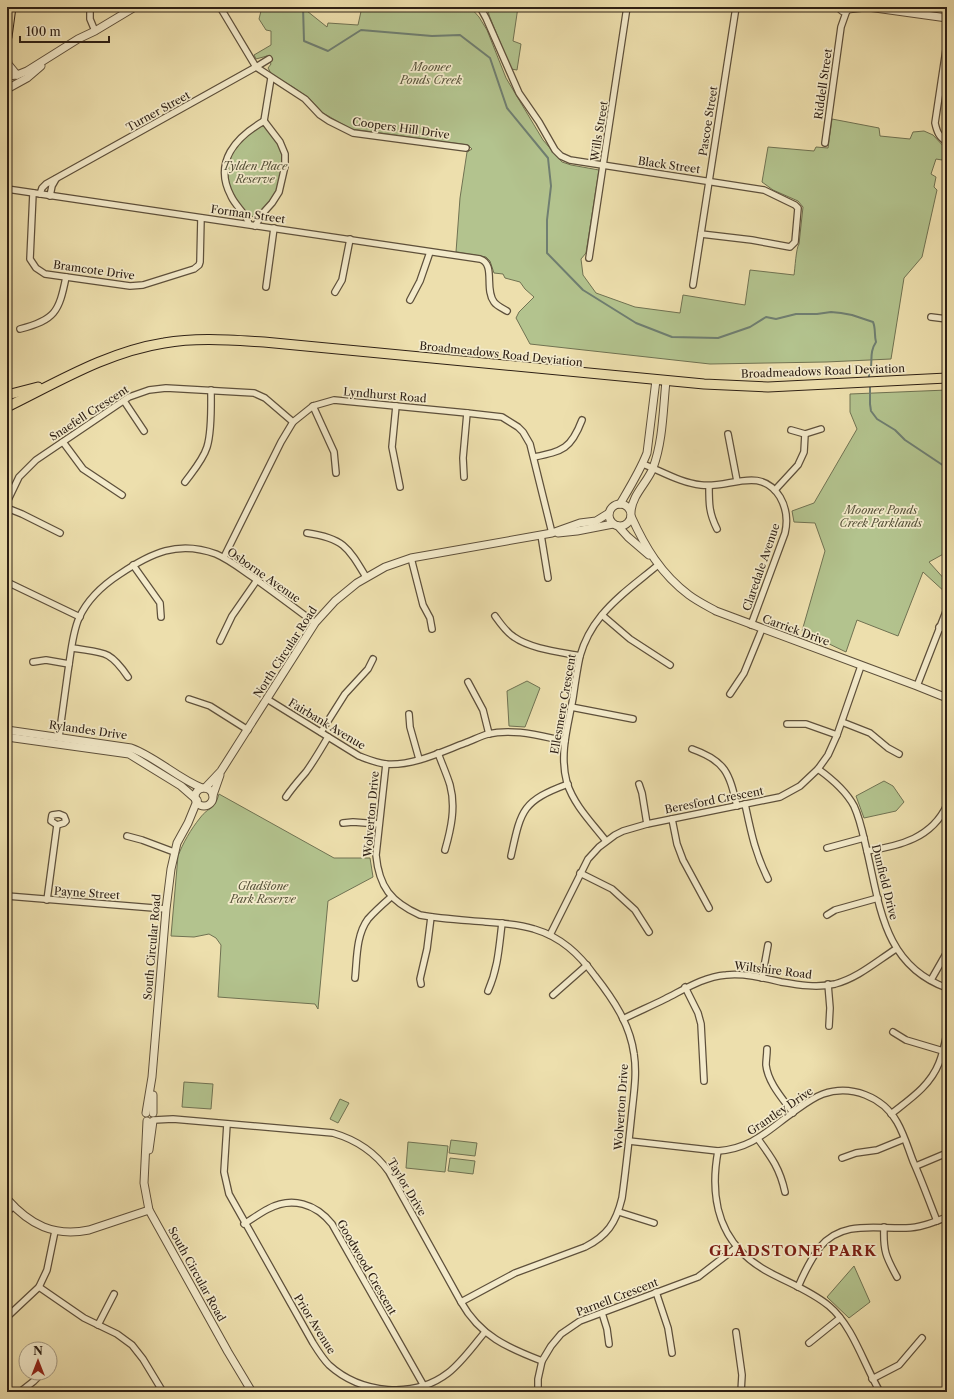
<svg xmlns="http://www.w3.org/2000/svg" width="954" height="1399" viewBox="0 0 954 1399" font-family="'Libre Caslon Text',serif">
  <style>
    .green { fill: #b3c38e; stroke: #707252 }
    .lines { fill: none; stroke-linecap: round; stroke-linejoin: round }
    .stream { stroke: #6f7e71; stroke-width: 2 }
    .minor-casing { stroke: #5e503b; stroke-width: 8 }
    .tertiary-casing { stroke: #5e503b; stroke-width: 9 }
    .primary-casing { stroke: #2e2015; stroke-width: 11 }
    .minor { stroke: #f3eaca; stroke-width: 5.5 }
    .tertiary { stroke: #f3eaca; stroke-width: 7 }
    .primary { stroke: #eddfad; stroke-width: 9 }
    .labels { text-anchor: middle; stroke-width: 3.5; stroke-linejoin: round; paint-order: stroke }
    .park-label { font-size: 11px; font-style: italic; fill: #565139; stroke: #f3eaca }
    .street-label { font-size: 11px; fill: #2e2015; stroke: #f3eaca }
    .district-label { font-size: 15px; font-weight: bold; letter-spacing: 1px; fill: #7a1f14; stroke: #f3eaca }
  </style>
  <rect width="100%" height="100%" fill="#eddfad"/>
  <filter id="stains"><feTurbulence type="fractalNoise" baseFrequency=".005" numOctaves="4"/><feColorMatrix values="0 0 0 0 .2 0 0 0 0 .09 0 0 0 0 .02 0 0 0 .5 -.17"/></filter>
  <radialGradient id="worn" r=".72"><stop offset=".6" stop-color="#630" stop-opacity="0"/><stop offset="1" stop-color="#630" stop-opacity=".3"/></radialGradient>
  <g class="green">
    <path d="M262 7H308L307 11 327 27 328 23 358 25 362 7H470L479 17 487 30 506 78 543 140 562 162 571 165 599 170 586 253 581 259 583 275 596 293 635 307 680 313 683 295 745 305 750 270 794 275C795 269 796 248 799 244L803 207 798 201 773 190 762 182 768 147 814 151 816 147 828 148 832 119 879 128 880 136 910 139 913 132 924 131 933 135 947 150 942 160 936 159 931 174 936 177 934 187 937 190 922 257 904 278 891 359 826 362 710 364 530 344 516 318 519 312 534 297 525 289 520 282 505 278 503 274 494 273 490 261 486 257 456 252 460 198 467 152 472 149 468 145 351 129 323 113 309 98 293 87 272 75 268 68 271 64 267 56 256 59 254 55 271 45V31L266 30 259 19Z"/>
    <path d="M494 7H518L513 41 521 44 517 70 511 69 489 15 488 10Z"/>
    <path d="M262 126C267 127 269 132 273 136 278 143 282 150 283 159 286 179 272 208 254 217 247 215 242 208 238 202 221 181 226 149 248 133 252 130 257 128 262 126Z"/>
    <path d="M947 390V552L929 562 947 582V592L946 593 923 572 898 636 857 620 846 652 802 631 825 551 815 523 794 522 792 511 814 503 857 429 850 412V394Z"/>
    <path d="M527 681 540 688 525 727 509 726 507 691Z"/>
    <path d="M884 781 893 786 904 802 896 811 864 818 856 796Z"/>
    <path d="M219 794 334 858H370L373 877 328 901 318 1009 315 1004 218 997 221 945 216 938 209 934 194 937 171 936 178 856C183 843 191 829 200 818 209 806 214 811 219 794Z"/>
    <path d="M184 1082 213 1084 211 1109 182 1107Z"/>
    <path d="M340 1099 349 1103 338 1123 330 1119Z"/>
    <path d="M451 1140 477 1143 475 1156 449 1153Z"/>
    <path d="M408 1142 448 1146 445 1172 406 1168Z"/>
    <path d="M450 1158 475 1161 473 1174 448 1171Z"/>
    <path d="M854 1266 870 1302 849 1318 827 1297Z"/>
  </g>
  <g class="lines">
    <g class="stream">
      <path d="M303 7 304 41 328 51 361 30 432 36 460 35 490 58 507 108 548 158 551 186 547 220V253L583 290 636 323 672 337 718 338 750 327 766 317 776 319 796 314H817L831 312 841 313 852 315 873 322C876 329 874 335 876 342 870 351 872 358 871 367 870 372 868 375 869 380"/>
      <path d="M870 384V404L871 411 877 419 895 430 905 440 947 468"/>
    </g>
    <g class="minor-casing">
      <g id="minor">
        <path d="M90 7V19L95 31"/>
        <path d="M220 7 256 67 305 99 320 115 329 121 353 133 466 148"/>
        <path d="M480 7 486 18 519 93 539 122 555 150 561 156 570 160 764 190 795 205 798 208 795 242 790 247 752 240 701 234"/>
        <path d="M947 43 935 123C937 132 939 137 947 142"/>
        <path d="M264 121 271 78"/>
        <path d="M825 143 841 27 847 10"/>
        <path d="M7 189 480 259C496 264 484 289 494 302 497 306 502 308 507 311"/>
        <path d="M33 193 30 259 36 268 45 274 130 286 143 285 194 269 199 265 200 262 201 218"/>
        <path d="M40 194 42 188 46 184 256 67 269 59"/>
        <path d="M50 196 52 186 56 179"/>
        <path d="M249 224C246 213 236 207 231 196 213 162 236 137 264 121"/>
        <path d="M255 226 263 213 272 203 279 192 285 166V154L280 142 264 121"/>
        <path d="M589 258 627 7"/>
        <path d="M693 285 736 7"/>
        <path d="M266 287 274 228"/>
        <path d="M335 292 342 280 350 239"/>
        <path d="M410 300 420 281 430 252"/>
        <path d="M931 317 947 319"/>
        <path d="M20 329C55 320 59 312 66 277"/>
        <path d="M124 401 144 431"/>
        <path d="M313 406 334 452 336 473"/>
        <path d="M396 406 392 447 400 487"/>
        <path d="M791 430 805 434 821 429"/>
        <path d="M728 434 737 481"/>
        <path d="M63 442 83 469 122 495"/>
        <path d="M534 457C563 451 571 449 582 420"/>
        <path d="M643 464C661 471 681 483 701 485 729 489 760 465 780 497 787 509 788 520 785 533L751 625"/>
        <path d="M464 477 463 458 467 413"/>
        <path d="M185 482C193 471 203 460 207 447 212 431 211 407 211 390"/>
        <path d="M709 486C709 504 709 513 717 529"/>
        <path d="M775 490 798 465 804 452 805 434"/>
        <path d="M7 502 19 477 36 460 129 397 149 390 166 388 254 393 265 398 293 422"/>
        <path d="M7 508 22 514 60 533"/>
        <path d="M307 533C343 538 348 547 366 577"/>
        <path d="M541 535 548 578"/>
        <path d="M224 557 281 442 293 422 313 406 334 400 467 413 502 417 518 427 523 432 530 444 552 533"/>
        <path d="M411 558 423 605 430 618 432 629"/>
        <path d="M133 565 160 603 161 617"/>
        <path d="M7 582 80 617"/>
        <path d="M602 615 630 639 670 665"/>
        <path d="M495 616C500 623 506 632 514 637 531 649 560 652 580 656"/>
        <path d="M939 627 947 630"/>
        <path d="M220 641 232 616 257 580"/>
        <path d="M72 648C103 653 109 649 128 677"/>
        <path d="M33 662 46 660 69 664"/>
        <path d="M468 682 483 710 489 734"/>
        <path d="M917 686 947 609"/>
        <path d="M730 694 744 673 762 629"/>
        <path d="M189 699 210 706 248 730"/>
        <path d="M267 699 359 756C367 759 376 763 386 764 413 766 441 752 465 743 473 740 481 736 488 734 513 728 540 736 565 741"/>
        <path d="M571 707 633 719"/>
        <path d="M409 714 410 727 419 759"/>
        <path d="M842 722 870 733 888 748 899 754"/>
        <path d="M787 724H806L837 735"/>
        <path d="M321 732 345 694 368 669 373 659"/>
        <path d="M59 737C62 715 65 693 68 671 71 653 72 634 79 618 88 598 103 585 120 574 151 553 178 540 216 554 230 560 242 570 254 578 275 593 295 608 315 623"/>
        <path d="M692 749C726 761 729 773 737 806"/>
        <path d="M438 753C442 764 447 775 450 785 456 807 451 829 445 850"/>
        <path d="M386 764 376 855C379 887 391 902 420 915 442 919 464 920 486 922 502 923 519 924 534 929 561 937 579 954 595 976 613 999 630 1024 634 1054 637 1073 634 1092 632 1111 629 1140 626 1169 622 1198 616 1223 607 1236 585 1247L515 1273 461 1302"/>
        <path d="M818 769C832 779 846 791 854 806 860 819 863 834 866 847 880 905 883 965 947 988"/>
        <path d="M639 784 642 793 647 824"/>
        <path d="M286 797C292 788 299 780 306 772 314 761 321 749 328 737"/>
        <path d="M745 804C751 832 755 853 768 879"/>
        <path d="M59 814 64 816 66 821 64 823 57 825 51 821 52 815Z"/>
        <path d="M672 819 677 844 683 860 709 908"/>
        <path d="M343 823 353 822 379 824"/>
        <path d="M127 836 142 840 174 852"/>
        <path d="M606 841C592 823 574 805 567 783 559 754 568 726 573 698 575 684 577 670 580 656 584 642 592 627 601 616 617 596 639 581 658 565"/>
        <path d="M827 848 864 838"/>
        <path d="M867 851C900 846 932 838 947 805"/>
        <path d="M511 856C521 810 522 801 568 784"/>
        <path d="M580 873 612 889 635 910 649 932"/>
        <path d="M7 896 166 909"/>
        <path d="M946 899 947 902"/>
        <path d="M47 900 57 825"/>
        <path d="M827 915 835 910 878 898"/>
        <path d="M550 935 588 859 599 847 615 835 623 831 647 824 780 797 800 786 818 769 828 755 837 735 861 666"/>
        <path d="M355 978C357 959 356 935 368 919 375 911 383 904 391 897"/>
        <path d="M762 978 768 945"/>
        <path d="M931 980 947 952"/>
        <path d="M421 984 420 979 427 949 431 917"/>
        <path d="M828 984 830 1008 829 1026"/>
        <path d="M685 987 698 1013 701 1024 704 1081"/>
        <path d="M488 991C498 968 499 948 502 923"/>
        <path d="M553 995 587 965"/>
        <path d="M623 1019C637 1012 651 1006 665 999 685 989 703 977 726 975 744 973 764 978 781 982 799 985 817 988 835 984 858 978 877 961 896 949"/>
        <path d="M893 1032 906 1040 943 1051"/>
        <path d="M767 1049C767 1055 766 1060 766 1065 768 1083 783 1099 793 1113"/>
        <path d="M891 1114C910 1099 930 1086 939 1063 943 1053 945 1043 947 1033"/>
        <path d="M154 1120 173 1119 333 1133C357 1140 375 1152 389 1172L461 1302C480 1336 508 1348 542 1361"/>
        <path d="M227 1124 224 1172 229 1194 313 1343C318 1351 323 1359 329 1365 361 1394 414 1399 448 1373 462 1362 473 1346 485 1332"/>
        <path d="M758 1139C772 1158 780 1169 785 1192"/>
        <path d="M629 1141 718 1151C752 1148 766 1132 792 1113 802 1106 812 1098 823 1094 851 1084 883 1097 897 1122 904 1134 908 1148 913 1161 922 1181 929 1201 937 1221"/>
        <path d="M718 1151C709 1200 720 1244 765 1270 786 1282 810 1290 829 1306 853 1326 864 1365 880 1392"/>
        <path d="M842 1158 856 1153 877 1150 904 1139"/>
        <path d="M916 1166 947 1153"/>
        <path d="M7 1212 14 1206"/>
        <path d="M619 1212 654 1223"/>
        <path d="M244 1224C252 1219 260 1213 268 1209 292 1196 316 1204 332 1224L424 1386"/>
        <path d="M884 1227C883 1251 886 1257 897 1277"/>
        <path d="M39 1287 84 1318 117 1334 132 1345 143 1359 163 1392"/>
        <path d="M798 1287C804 1273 811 1259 820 1247 842 1220 876 1229 906 1228 920 1228 934 1222 947 1217"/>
        <path d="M656 1292 668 1328 672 1353"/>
        <path d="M602 1313 607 1329 609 1344"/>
        <path d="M7 1317 39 1287 47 1270 55 1231"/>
        <path d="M98 1325 114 1294"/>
        <path d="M736 1332 742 1375 741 1392"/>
        <path d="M809 1343 840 1318"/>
        <path d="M872 1379 899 1365 922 1338"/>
        <path d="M20 1392 34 1381 42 1373"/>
        <path d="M538 1392V1379L542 1361 551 1346 561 1334 580 1321 698 1277 737 1247"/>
      </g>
    </g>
    <g class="tertiary-casing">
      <g id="tertiary">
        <path d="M838 7 843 11 847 10 850 7"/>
        <path d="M868 7 947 18"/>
        <path d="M848 9 866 7"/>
        <path d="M7 55 8 64 17 75"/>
        <path d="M7 76 17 75 27 71 78 39 95 31 135 7"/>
        <path d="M7 89 27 78 41 66"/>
        <circle cx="620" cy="515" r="11"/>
        <path d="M620 504C630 487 640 471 647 453L656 380"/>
        <path d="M631 512C632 495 647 483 653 468 663 441 663 410 666 381"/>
        <path d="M631 516C645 547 661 574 689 595 697 601 707 606 716 611L917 686 947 698"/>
        <path d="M618 526 628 537 649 555"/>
        <path d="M558 533 577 531 613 524"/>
        <path d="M7 730 131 748C156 757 177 778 202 788"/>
        <path d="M7 737 129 754 181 786 197 800"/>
        <path d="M205 788 221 771 315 623 335 601 357 583 385 567 411 558 552 533 580 523 596 521 609 513"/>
        <circle cx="204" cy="797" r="9"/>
        <path d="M213 795 220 775"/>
        <path d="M146 1113 152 1077 166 909 171 869 177 843 188 823 197 801"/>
        <path d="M153 1113V1095"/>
        <path d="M147 1121 144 1183 149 1210 228 1352 252 1392"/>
        <path d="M149 1150 153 1121"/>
        <path d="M7 1199C30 1225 54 1237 89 1230L149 1210"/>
      </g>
    </g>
    <g class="primary-casing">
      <g id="primary">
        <path d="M7 37 11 7"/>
        <path d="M7 395 38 387"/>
        <path d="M7 407C58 382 107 352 164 343 197 337 231 340 264 342L704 384 768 387 947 378"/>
      </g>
    </g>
    <use href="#minor" class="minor"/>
    <use href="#tertiary" class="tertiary"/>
    <use href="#primary" class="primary"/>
  </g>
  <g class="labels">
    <g class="park-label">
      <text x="431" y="71">Moonee<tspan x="431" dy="13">Ponds Creek</tspan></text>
      <text x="255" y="170">Tylden Place<tspan x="255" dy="13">Reserve</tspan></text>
      <text x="881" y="514">Moonee Ponds<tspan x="881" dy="13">Creek Parklands</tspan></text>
      <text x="263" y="890">Gladstone<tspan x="263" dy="13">Park Reserve</tspan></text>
    </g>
    <g class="street-label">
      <text transform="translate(823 84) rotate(-82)" y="4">Riddell Street</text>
      <text transform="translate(158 111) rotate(-29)" y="4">Turner Street</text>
      <text transform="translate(708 121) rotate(-81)" y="4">Pascoe Street</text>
      <text transform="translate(401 128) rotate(8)" y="4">Coopers Hill Drive</text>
      <text transform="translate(599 131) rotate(-81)" y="4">Wills Street</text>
      <text transform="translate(669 165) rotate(8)" y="4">Black Street</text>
      <text transform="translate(248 214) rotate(8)" y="4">Forman Street</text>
      <text transform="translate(94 270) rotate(8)" y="4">Bramcote Drive</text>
      <text transform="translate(501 354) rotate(6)" y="4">Broadmeadows Road Deviation</text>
      <text transform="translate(823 371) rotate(-2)" y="4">Broadmeadows Road Deviation</text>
      <text transform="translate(385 395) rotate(5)" y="4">Lyndhurst Road</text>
      <text transform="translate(89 413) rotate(-33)" y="4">Snaefell Crescent</text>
      <text transform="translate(761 567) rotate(-71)" y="4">Claredale Avenue</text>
      <text transform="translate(264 575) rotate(35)" y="4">Osborne Avenue</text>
      <text transform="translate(796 630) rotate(20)" y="4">Carrick Drive</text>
      <text transform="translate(285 652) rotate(-57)" y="4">North Circular Road</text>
      <text transform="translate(563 704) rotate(-80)" y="4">Ellesmere Crescent</text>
      <text transform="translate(327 724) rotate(31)" y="4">Fairbank Avenue</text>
      <text transform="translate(88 730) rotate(8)" y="4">Rylandes Drive</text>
      <text transform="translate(714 800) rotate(-11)" y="4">Beresford Crescent</text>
      <text transform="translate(371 814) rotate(-85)" y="4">Wolverton Drive</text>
      <text transform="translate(885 882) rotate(76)" y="4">Dunfield Drive</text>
      <text transform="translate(87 893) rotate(4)" y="4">Payne Street</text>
      <text transform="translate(152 947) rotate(-85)" y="4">South Circular Road</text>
      <text transform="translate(773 970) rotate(7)" y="4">Wiltshire Road</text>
      <text transform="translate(621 1107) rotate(-86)" y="4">Wolverton Drive</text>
      <text transform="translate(780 1111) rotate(-34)" y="4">Grantley Drive</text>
      <text transform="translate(407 1187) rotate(59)" y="4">Taylor Drive</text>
      <text transform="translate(367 1267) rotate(60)" y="4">Goodwood Crescent</text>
      <text transform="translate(197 1274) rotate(61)" y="4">South Circular Road</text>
      <text transform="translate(617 1297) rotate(-21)" y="4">Parnell Crescent</text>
      <text transform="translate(315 1324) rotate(58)" y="4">Prior Avenue</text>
    </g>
    <g class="district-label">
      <text x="793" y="1256">GLADSTONE PARK</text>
    </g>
  </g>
  <rect width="954" height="1399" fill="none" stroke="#eddfad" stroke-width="24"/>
  <rect x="8" y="8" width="938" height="1383" fill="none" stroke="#2e2015" stroke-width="2"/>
  <rect x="12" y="12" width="930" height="1375" fill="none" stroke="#2e2015"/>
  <g transform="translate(38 1361)"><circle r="19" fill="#f3eaca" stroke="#a49982"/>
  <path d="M0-3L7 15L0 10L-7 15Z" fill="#8f2418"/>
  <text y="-6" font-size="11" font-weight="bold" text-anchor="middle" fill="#2e2015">N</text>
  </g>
  <path d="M20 36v6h89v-6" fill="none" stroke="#2e2015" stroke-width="2"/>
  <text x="26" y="36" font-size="12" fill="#2e2015" stroke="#f3eaca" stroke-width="3" paint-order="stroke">100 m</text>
  <rect width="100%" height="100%" filter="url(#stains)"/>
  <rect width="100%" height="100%" fill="url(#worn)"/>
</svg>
